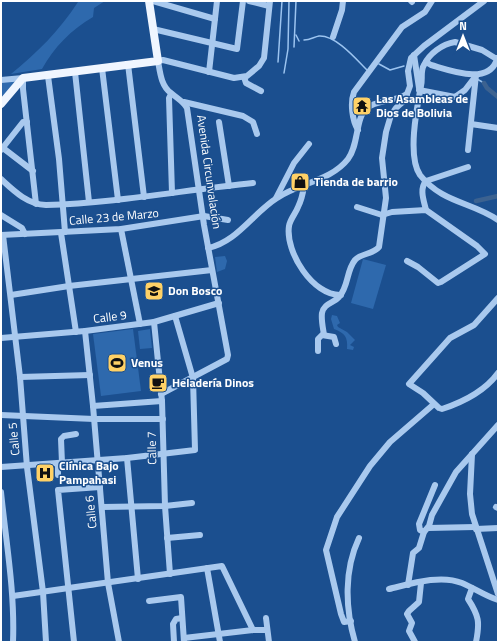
<svg xmlns="http://www.w3.org/2000/svg" width="499" height="643" viewBox="0 0 499 643" font-family="'Titillium Web',sans-serif">
  <style>
    .green { fill: #2e69ad }
    .lines { fill: none; stroke-linecap: round; stroke-linejoin: round }
    .stream { stroke: #9cc4f0; stroke-width: 1.5 }
    .canal { stroke: #3c6290; stroke-width: 4.5 }
    .minor { stroke: #a9c9ee; stroke-width: 6 }
    .major { stroke: #f0f6ff; stroke-width: 8 }
    .labels { text-anchor: middle; stroke-width: 3; stroke-linejoin: round; paint-order: stroke }
    .poi-label { font-size: 12px; font-weight: bold; fill: #fff; stroke: #1b4f8f; text-anchor: start }
    .street-label { font-size: 12px; fill: #fff; stroke: #1b4f8f }
  </style>
  <rect width="100%" height="100%" fill="#1b4f8f"/>
  <g class="green">
    <path d="M105 1 94 8 93 17C71 30 54 47 42 69L11 74C37 53 60 30 78 2Z"/>
    <path d="M14 80 15 82 1 98V82Z"/>
    <path d="M225 256 227 261 225 269 217 272 215 257Z"/>
    <path d="M363 259 386 265 373 309 351 303Z"/>
    <path d="M332 315 337 316 340 323 337 325 338 327 347 332 355 340 350 345 354 347 353 350 347 349C348 337 345 333 334 329L331 319Z"/>
    <path d="M133 329 141 391 101 396 93 334Z"/>
    <path d="M150 329 152 348 140 349 138 331Z"/>
  </g>
  <g class="lines">
    <g class="stream">
      <path d="M296 35 299 41"/>
      <path d="M304 40C310 40 314 37 319 36 336 35 356 59 367 70"/>
      <path d="M294 47 296 1"/>
      <path d="M278 62 282 1"/>
      <path d="M379 64 390 70 404 66"/>
      <path d="M284 73 288 49 289 1"/>
      <path d="M477 79 484 83"/>
    </g>
    <g class="canal">
      <path d="M484 83 487 88 498 97"/>
      <path d="M476 201 498 196"/>
    </g>
    <g class="minor">
      <path d="M153 1 215 19"/>
      <path d="M249 1 269 6"/>
      <path d="M411 1 412 2"/>
      <path d="M153 29 237 49 243 1"/>
      <path d="M333 37 342 10 343 1"/>
      <path d="M414 55 419 88"/>
      <path d="M498 58H495L482 50 455 42C442 44 429 54 424 65 420 71 423 79 421 86 417 107 407 156 420 175 442 203 472 202 498 220"/>
      <path d="M426 62 431 65C449 70 489 86 497 59"/>
      <path d="M128 64 144 197"/>
      <path d="M102 68 118 200"/>
      <path d="M75 72 89 202"/>
      <path d="M209 72 217 1"/>
      <path d="M48 76 59 159 65 232"/>
      <path d="M244 77 246 83 261 91"/>
      <path d="M1 80 23 78V89L36 204"/>
      <path d="M419 90 455 97 465 90 475 77"/>
      <path d="M171 94 169 98 172 193"/>
      <path d="M184 102 243 116 253 122 257 134"/>
      <path d="M219 122 229 186"/>
      <path d="M471 124 498 128"/>
      <path d="M358 130C352 120 350 103 354 92L402 27 425 12 432 1"/>
      <path d="M3 148 33 171"/>
      <path d="M1 150 23 122H27"/>
      <path d="M468 150 476 75"/>
      <path d="M1 179C14 191 27 204 46 205 116 203 184 190 253 183"/>
      <path d="M426 181 468 167"/>
      <path d="M426 181C419 189 424 201 426 210"/>
      <path d="M304 186C303 193 301 201 298 207 296 213 290 219 289 226 285 252 313 296 341 295"/>
      <path d="M276 198 294 163 309 144"/>
      <path d="M357 207 382 215"/>
      <path d="M1 215 22 228 25 234"/>
      <path d="M382 215 392 212 426 210 477 246 485 254 441 282 438 283 418 267 407 261"/>
      <path d="M121 229 140 324"/>
      <path d="M61 233 76 332"/>
      <path d="M1 235 121 229 204 216 228 220"/>
      <path d="M3 235 20 377 27 467 43 592 46 642"/>
      <path d="M208 248C237 242 253 213 277 198 299 183 331 181 348 159 359 145 355 118 367 108 376 100 394 102 407 94L410 86 408 71 411 58 424 46 484 1"/>
      <path d="M11 295 69 286 212 270"/>
      <path d="M498 298 474 325 450 338 409 384 423 393 439 408 442 409C463 402 485 391 498 373"/>
      <path d="M154 322 162 401 165 506 170 574"/>
      <path d="M85 331 93 406 108 583 119 642"/>
      <path d="M324 335C323 328 321 320 322 313 324 303 334 303 339 297 349 286 346 271 355 260 361 253 372 255 379 247L386 198 382 158 386 132 391 115 396 108 406 99 407 94"/>
      <path d="M1 338 85 331 154 322 219 303"/>
      <path d="M318 351V339L322 335 334 337 336 344"/>
      <path d="M20 377 90 375"/>
      <path d="M161 394 227 359 228 355 204 225 187 108C183 101 178 99 171 93 161 86 160 72 158 61L163 60 234 78 247 76 259 66 264 58 270 1"/>
      <path d="M93 406 162 401"/>
      <path d="M1 415 94 419H163"/>
      <path d="M472 454 470 494 472 514 498 594"/>
      <path d="M127 458 138 579"/>
      <path d="M62 463 61 439 64 436 76 434"/>
      <path d="M58 464V475"/>
      <path d="M1 467 127 458 195 450 193 378 175 316"/>
      <path d="M1 492C6 542 15 592 13 642"/>
      <path d="M102 507 165 506 192 503"/>
      <path d="M496 507 498 508"/>
      <path d="M428 528 475 527"/>
      <path d="M476 529 498 528"/>
      <path d="M424 532 420 530 419 524 435 485"/>
      <path d="M167 538 200 535"/>
      <path d="M207 568 220 642"/>
      <path d="M408 585 413 553 419 548 424 532 429 526 432 515 456 472 498 425"/>
      <path d="M472 588 468 599C479 616 480 622 476 642"/>
      <path d="M389 589C410 584 440 574 462 583 474 588 485 596 498 600"/>
      <path d="M13 596 222 566 253 630"/>
      <path d="M149 601 181 597 184 642"/>
      <path d="M266 618 269 642"/>
      <path d="M351 621 344 622 341 614 326 550 337 517 370 466 390 442 434 404"/>
      <path d="M184 638 253 630H267"/>
      <path d="M74 642 58 490 100 487"/>
      <path d="M174 642 173 624 176 619 182 618"/>
      <path d="M355 642C345 608 344 570 359 538"/>
      <path d="M415 642 409 631 412 623 407 614 409 611 419 602 421 583"/>
    </g>
    <path class="major" d="M1 104 23 78 158 61 149 1"/>
  </g>
  <defs>
    <g id="temple-square" transform="scale(1)"><rect x="-9" y="-9" width="18" height="18" rx="4" fill="#ffd166" stroke="#1b4f8f"/><path d="M0-6L5-2H3V0L6.5 2.5H4V6H1.5V3h-3V6H-4V2.5H-6.5L-3 0V-2H-5Z" fill="#111"/></g>
    <g id="shop-square" transform="scale(1)"><rect x="-9" y="-9" width="18" height="18" rx="4" fill="#ffd166" stroke="#1b4f8f"/><path d="M-5-2.5h2.3a2.7 3.5 0 0 1 5.4 0H5L5.5 6h-11ZM-1.5-2.5h3a1.5 2.3 0 0 0-3 0Z" fill="#111"/></g>
    <g id="school-square" transform="scale(1)"><rect x="-9" y="-9" width="18" height="18" rx="4" fill="#ffd166" stroke="#1b4f8f"/><path d="M0-5L7-2L0 1L-7-2ZM-4 1L0 2.5L4 1V4Q0 6-4 4Z" fill="#111"/></g>
    <g id="stadium-square" transform="scale(1)"><rect x="-9" y="-9" width="18" height="18" rx="4" fill="#ffd166" stroke="#1b4f8f"/><path d="M0-5a6.5 5 0 1 0 0 10a6.5 5 0 1 0 0-10ZM-3.5-1.8h7v3.6h-7Z" fill="#111"/></g>
    <g id="cafe-square" transform="scale(1)"><rect x="-9" y="-9" width="18" height="18" rx="4" fill="#ffd166" stroke="#1b4f8f"/><path d="M-5.5-4.5H6V0H3Q3 3.5 0 3.5H-2.5Q-5.5 3.5-5.5 0ZM3-3.2v2h1.7v-2ZM-6 4.5H4V6H-6Z" fill="#111"/></g>
    <g id="hospital-square" transform="scale(1)"><rect x="-9" y="-9" width="18" height="18" rx="4" fill="#ffd166" stroke="#1b4f8f"/><path d="M-5-5h3v3.5h4V-5h3V5h-3V1.5h-4V5h-3Z" fill="#111"/></g>
  </defs>
  <g fill-rule="evenodd">
    <use href="#temple-square" x="362" y="106"/>
    <use href="#shop-square" x="300" y="182"/>
    <use href="#school-square" x="154" y="291"/>
    <use href="#stadium-square" x="117" y="363"/>
    <use href="#cafe-square" x="158" y="383"/>
    <use href="#hospital-square" x="45" y="473"/>
  </g>
  <g class="labels">
    <g class="poi-label">
      <text x="376" y="103">Las Asambleas de<tspan x="376" dy="14">Dios de Bolivia</tspan></text>
      <text x="314" y="186">Tienda de barrio</text>
      <text x="168" y="295">Don Bosco</text>
      <text x="131" y="367">Venus</text>
      <text x="172" y="387">Heladería Dinos</text>
      <text x="59" y="470">Clínica Bajo<tspan x="59" dy="14">Pampahasi</tspan></text>
    </g>
    <g class="street-label">
      <text transform="translate(209 172) rotate(82)" y="4">Avenida Circunvalación</text>
      <text transform="translate(114 217) rotate(-5)" y="4">Calle 23 de Marzo</text>
      <text transform="translate(110 317) rotate(-7)" y="4">Calle 9</text>
      <text transform="translate(14 439) rotate(-95)" y="4">Calle 5</text>
      <text transform="translate(152 448) rotate(-91)" y="4">Calle 7</text>
      <text transform="translate(91 512) rotate(-95)" y="4">Calle 6</text>
    </g>
  </g>
  <rect width="499" height="643" fill="none" stroke="#ffffff" stroke-width="4"/>
  <g transform="translate(463 36)" stroke="#1b4f8f" stroke-width="3" paint-order="stroke">
  <path d="M0-3L7 15L0 10L-7 15Z" fill="#ffffff"/>
  <text y="-6" font-size="11" font-weight="bold" text-anchor="middle" fill="#ffffff">N</text>
  </g>
</svg>
